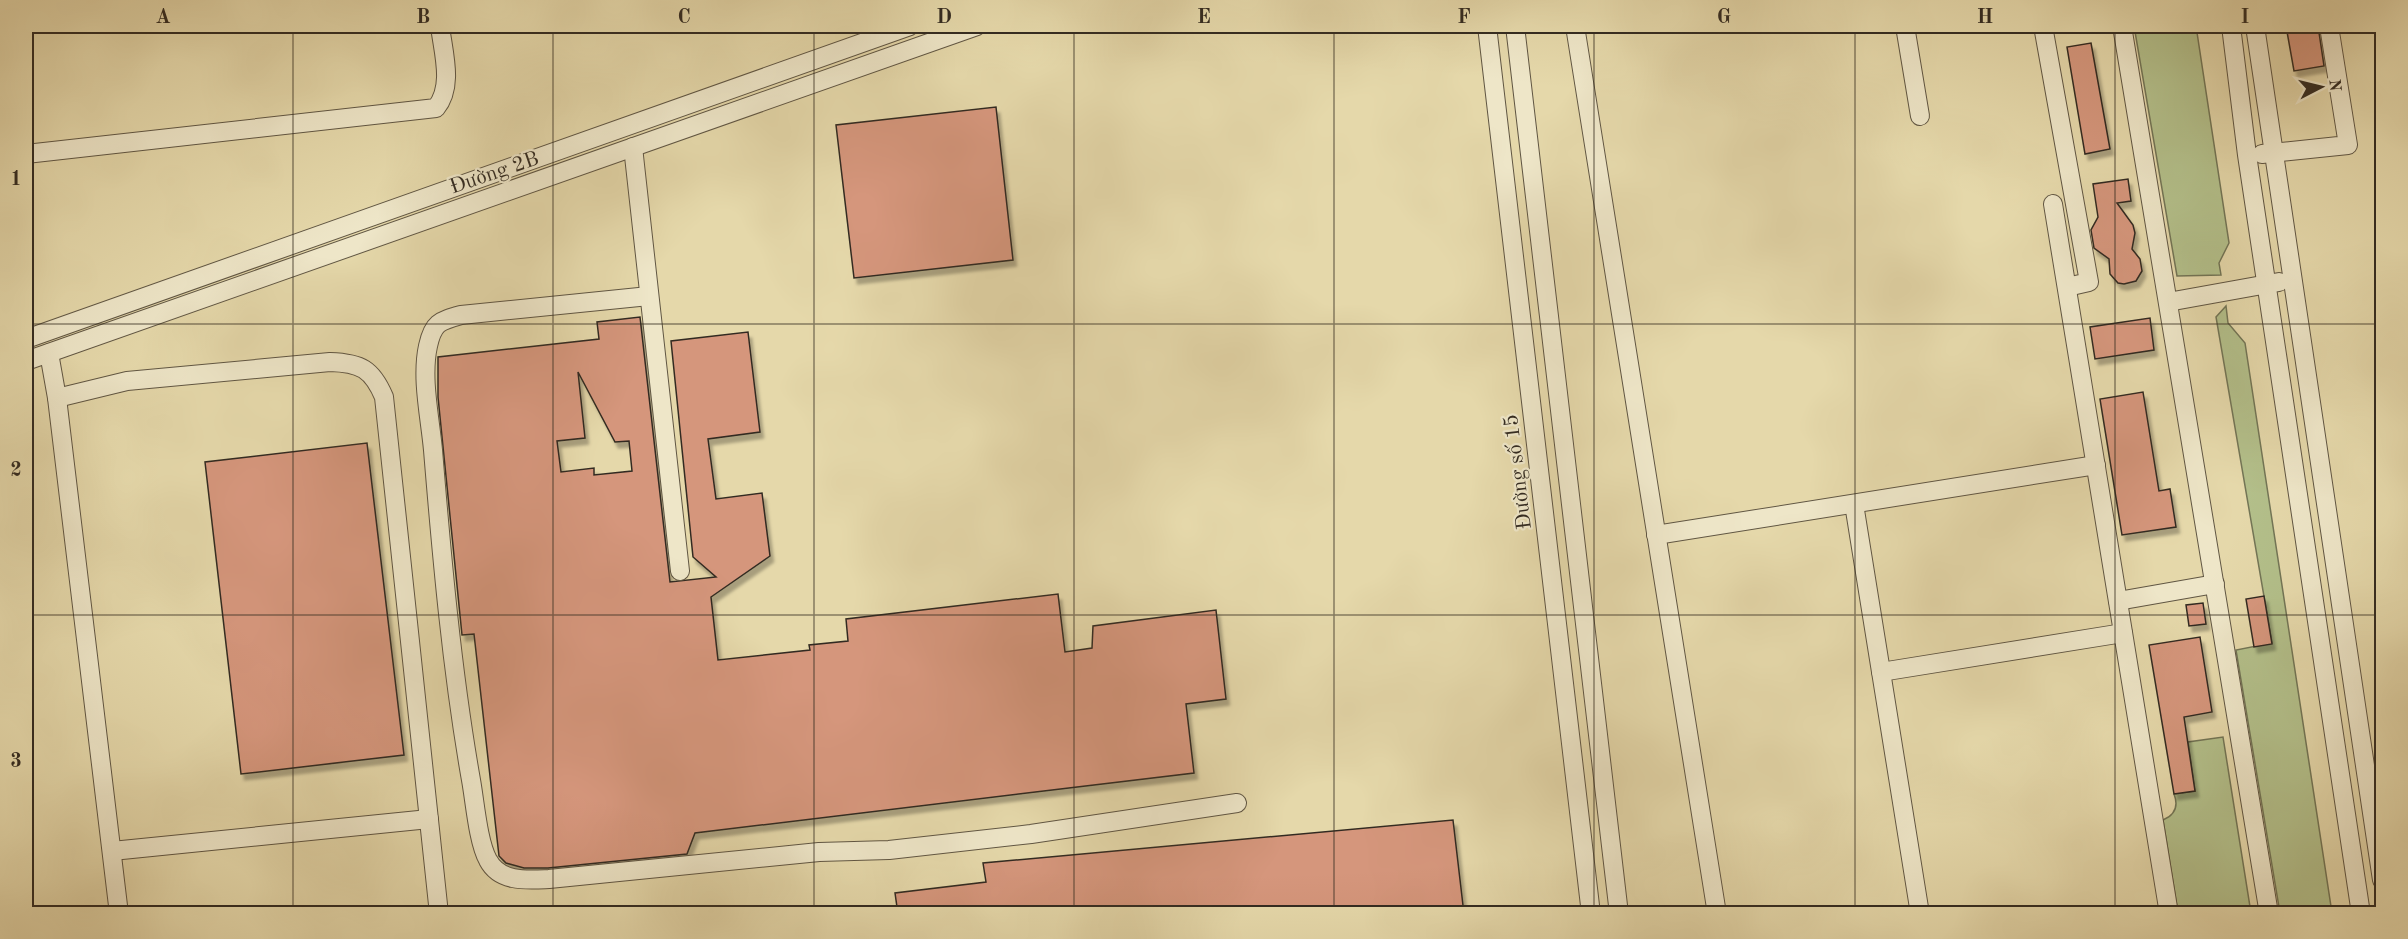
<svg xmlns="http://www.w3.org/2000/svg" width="2408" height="939" viewBox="0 0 2408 939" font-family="'Old Standard TT',serif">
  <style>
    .green { fill: #b3bf8a; stroke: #737556; stroke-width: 1.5 }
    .building { fill: #d5967c; stroke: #332b21; stroke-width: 1.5; fill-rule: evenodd; filter: url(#shadow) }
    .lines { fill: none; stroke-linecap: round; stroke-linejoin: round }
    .minor-casing { stroke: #605643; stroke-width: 20 }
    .minor { stroke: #eee6c8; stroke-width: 18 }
    .grid { fill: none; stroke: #332b21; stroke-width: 1.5; stroke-opacity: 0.55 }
    .labels { text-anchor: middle; stroke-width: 4.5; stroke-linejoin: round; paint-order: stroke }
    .street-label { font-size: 21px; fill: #332b21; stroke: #eee6c8 }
    .neatline { fill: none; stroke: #332b21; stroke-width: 2 }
    .grid-label { font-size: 20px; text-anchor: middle; font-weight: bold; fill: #332b21 }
  </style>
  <defs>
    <filter id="shadow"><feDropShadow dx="3.5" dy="6" stdDeviation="1.5" flood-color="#0004"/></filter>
  </defs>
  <rect width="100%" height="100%" fill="#e5d8aa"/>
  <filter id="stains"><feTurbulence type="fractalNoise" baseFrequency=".00333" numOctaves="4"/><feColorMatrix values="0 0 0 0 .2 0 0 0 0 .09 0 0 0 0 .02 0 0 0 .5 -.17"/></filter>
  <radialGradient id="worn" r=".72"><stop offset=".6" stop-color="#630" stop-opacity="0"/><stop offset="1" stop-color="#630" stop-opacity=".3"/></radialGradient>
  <g class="green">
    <path d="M2134 26H2196L2229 243 2219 263 2221 275 2177 276Z"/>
    <path d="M2226 306 2228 323 2245 343 2332 913H2280L2236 650 2272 643 2216 317Z"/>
    <path d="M2223 737 2251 913H2178L2163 820C2175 815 2179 807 2174 794L2195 791 2188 742Z"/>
  </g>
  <g class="building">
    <path d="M2286 26H2318L2324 66 2294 71Z"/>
    <path d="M2091 43 2110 149 2085 154 2067 47Z"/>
    <path d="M996 107 1013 260 854 278 836 125Z"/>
    <path d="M2128 179 2131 201 2117 203 2133 225 2135 233 2132 249 2140 259 2142 271 2136 281 2124 284 2118 283 2110 274 2109 259 2094 248 2091 230 2098 217 2093 184Z"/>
    <path d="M640 317 670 582 716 577 693 557 671 341 748 332 760 432 708 439 716 499 762 493 770 556 711 597 718 660 810 650 809 645 848 641 846 619 1058 594 1065 652 1092 648 1093 626 1216 610 1226 699 1186 704 1194 773 695 833 687 854 548 868H524L506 863 499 856 474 634 462 635 438 397V357L599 339 597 322ZM578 372 615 442 629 441 632 471 594 475V468L561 472 557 441 585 438Z"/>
    <path d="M2150 318 2154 350 2095 359 2090 327Z"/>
    <path d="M2143 392 2159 491 2170 489 2176 527 2122 535 2100 399Z"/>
    <path d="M367 443 404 755 241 774 205 462Z"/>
    <path d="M2264 596 2272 644 2254 647 2246 599Z"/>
    <path d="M2203 603 2206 624 2189 626 2186 605Z"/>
    <path d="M2200 637 2212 712 2184 717 2195 791 2174 794 2149 645Z"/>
    <path d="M1453 820 1464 914H898L895 893 986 882 983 863Z"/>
  </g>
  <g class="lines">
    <g class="minor-casing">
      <g id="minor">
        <path d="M1487 26 1591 914"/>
        <path d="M1515 26 1619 914"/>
        <path d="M1575 26 1717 914"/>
        <path d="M1905 26 1920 116"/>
        <path d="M2043 26 2089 282 2067 287"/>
        <path d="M2122 26 2269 914"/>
        <path d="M2231 26 2247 155 2361 914"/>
        <path d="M2255 26 2382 880"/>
        <path d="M633 147 680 571"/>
        <path d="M26 154 436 108C454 86 443 52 440 26"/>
        <path d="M2262 154 2348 145 2329 26"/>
        <path d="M2053 204 2169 914"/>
        <path d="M649 296 461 315C439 321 433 323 428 346 421 378 430 417 433 450 442 560 452 672 471 780 475 802 478 842 488 860 500 883 528 880 549 879L819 852 889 850 1031 834 1237 803"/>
        <path d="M2168 302 2279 282"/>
        <path d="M26 339 910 26"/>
        <path d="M49 353 57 398 119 914"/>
        <path d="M26 361 977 26"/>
        <path d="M57 398 127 381 330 362C361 363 372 369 384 397L439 914"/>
        <path d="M1854 504 1920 914"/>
        <path d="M1656 535 2096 465"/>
        <path d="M2118 601 2215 584"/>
        <path d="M1881 672 2123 633"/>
        <path d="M112 851 429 819"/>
      </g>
    </g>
    <use href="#minor" class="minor"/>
  </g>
  <path class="grid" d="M293 26V914M553 26V914M814 26V914M1074 26V914M1334 26V914M1594 26V914M1855 26V914M2115 26V914M26 324H2382M26 615H2382"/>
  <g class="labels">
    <g class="street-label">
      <text transform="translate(494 172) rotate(-19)" y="7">Đường 2B</text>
      <text transform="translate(1517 472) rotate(-97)" y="7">Đường số 15</text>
    </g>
  </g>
  <rect width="2408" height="939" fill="none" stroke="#e5d8aa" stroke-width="66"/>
  <g transform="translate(2321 87) rotate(83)" stroke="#eee6c8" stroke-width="4.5" paint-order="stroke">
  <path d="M0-4.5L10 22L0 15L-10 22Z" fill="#332b21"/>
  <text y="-9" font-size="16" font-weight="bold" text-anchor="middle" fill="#332b21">N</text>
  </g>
  <rect x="33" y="33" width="2342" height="873" class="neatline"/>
  <g class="grid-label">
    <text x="163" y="23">A</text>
    <text x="423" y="23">B</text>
    <text x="684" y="23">C</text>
    <text x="944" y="23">D</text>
    <text x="1204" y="23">E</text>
    <text x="1464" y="23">F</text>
    <text x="1724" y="23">G</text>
    <text x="1985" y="23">H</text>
    <text x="2245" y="23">I</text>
    <text x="16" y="185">1</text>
    <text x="16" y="476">2</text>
    <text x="16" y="767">3</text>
  </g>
  <rect width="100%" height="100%" filter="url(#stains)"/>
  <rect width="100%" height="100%" fill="url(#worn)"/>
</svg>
